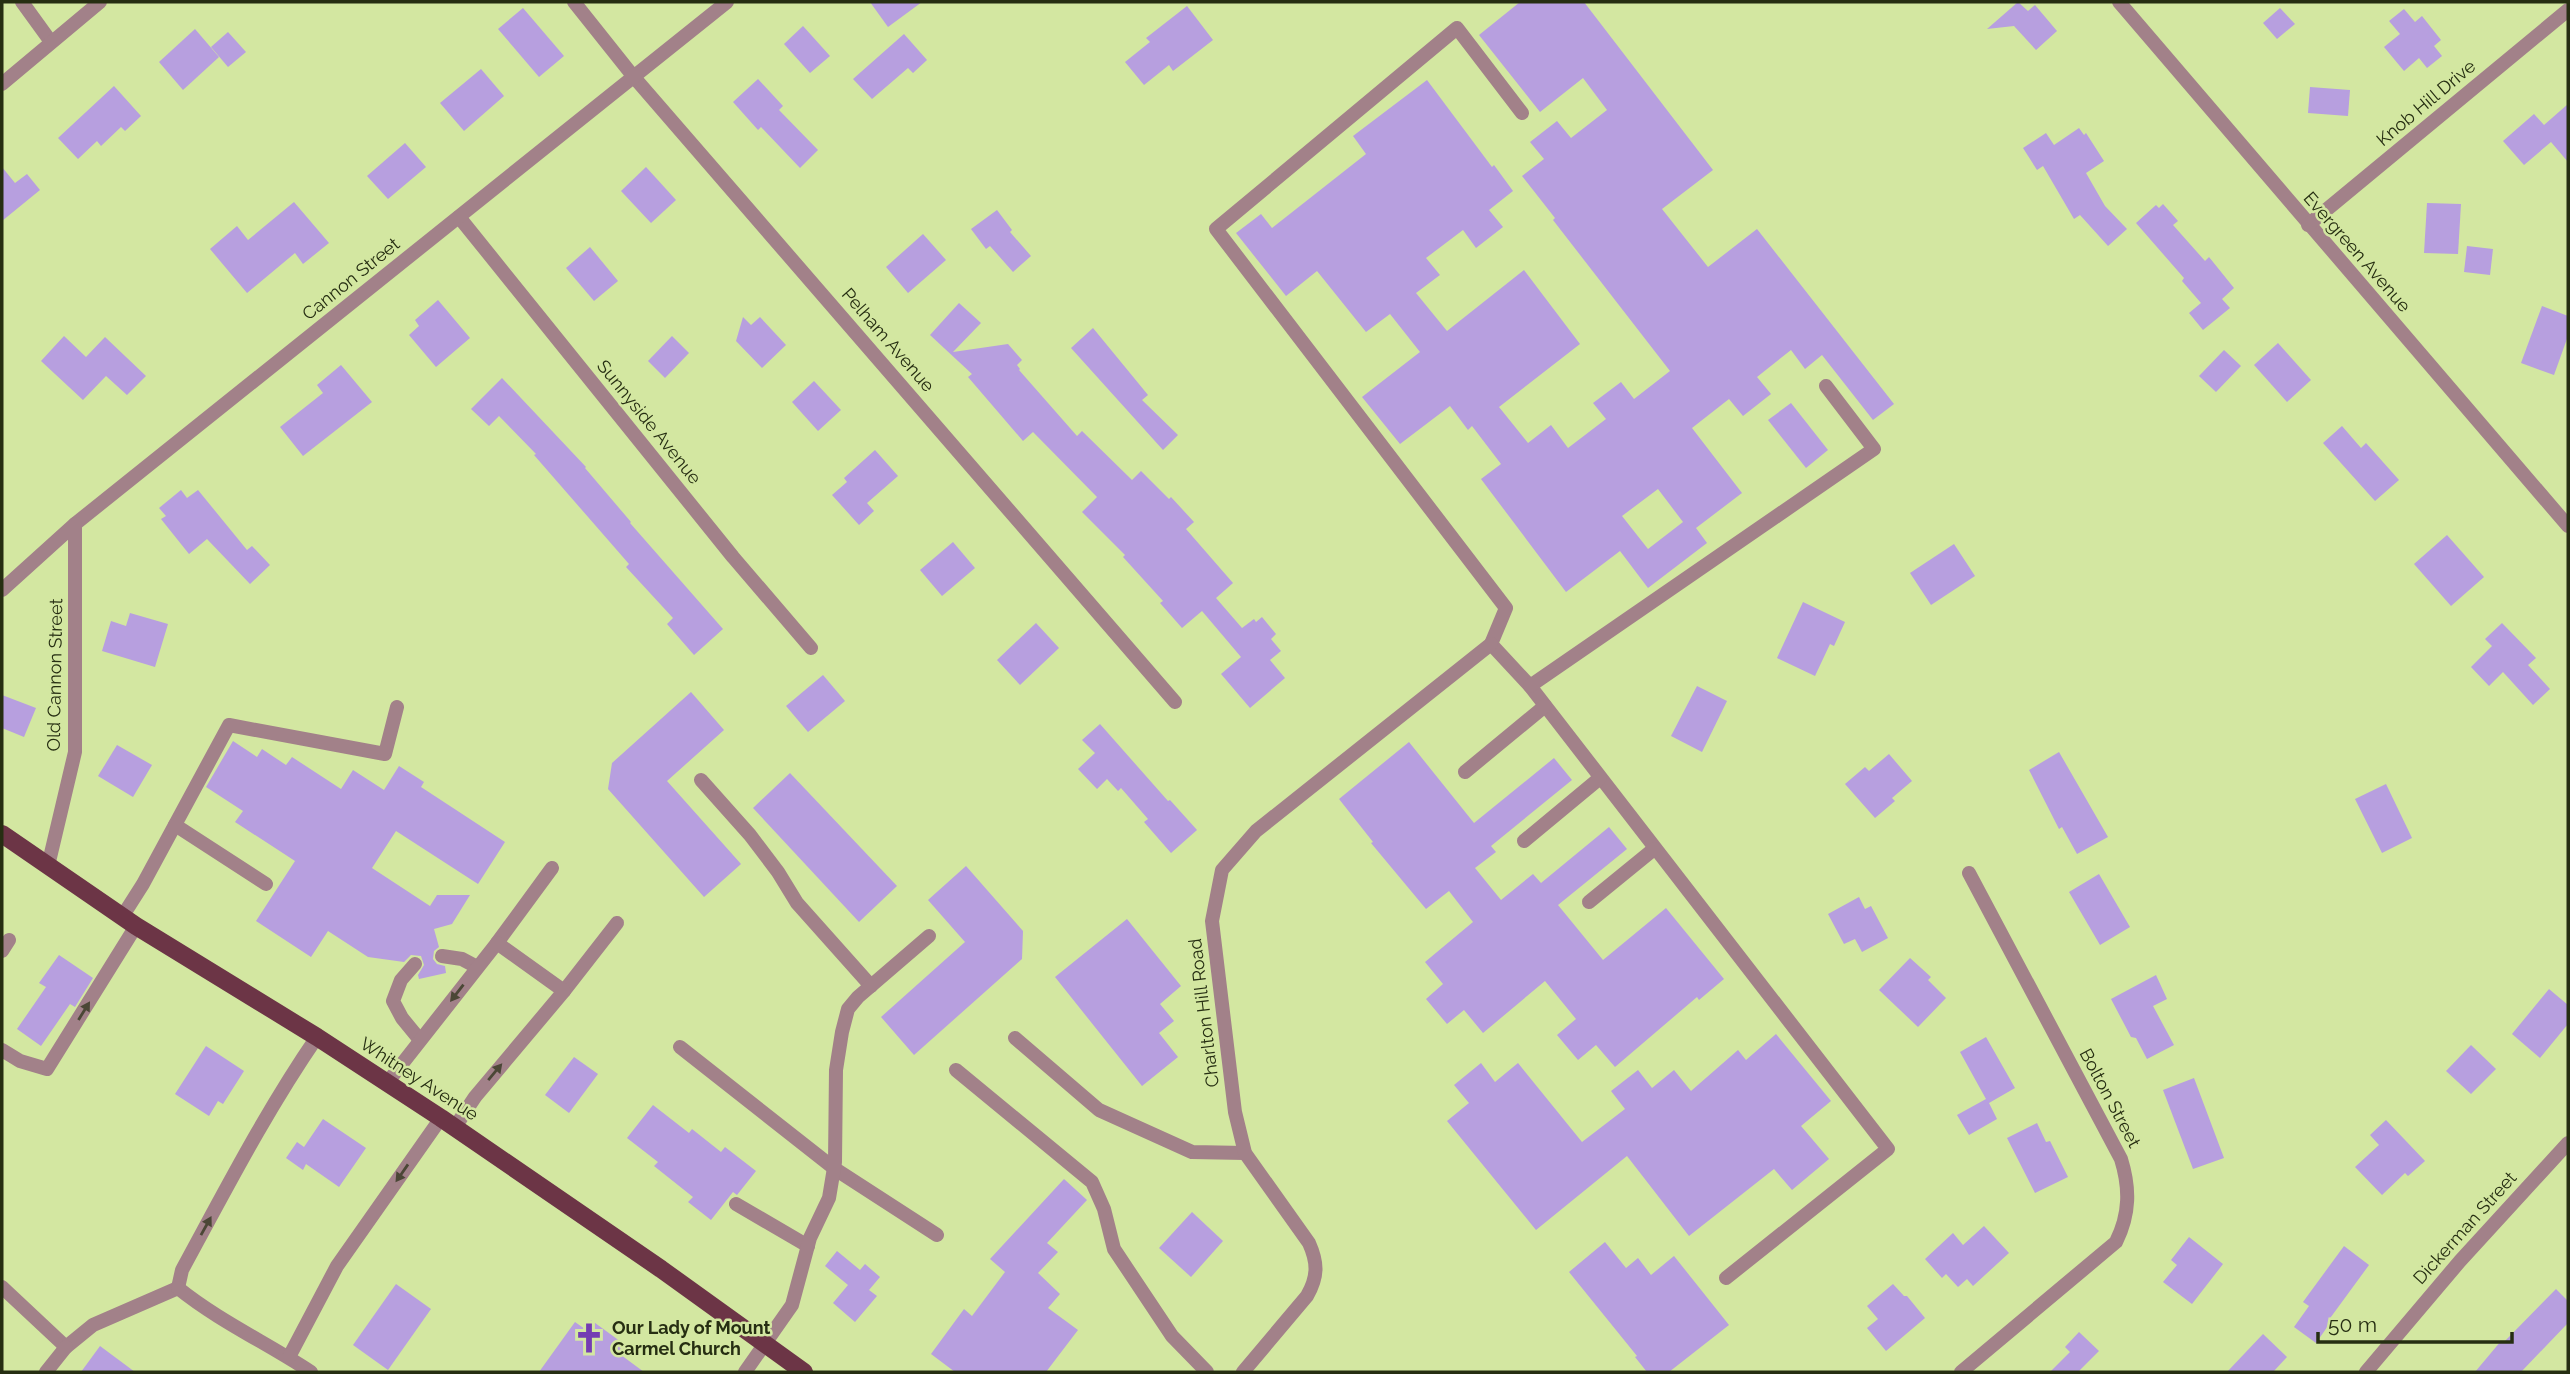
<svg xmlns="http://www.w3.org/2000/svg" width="2570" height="1374" viewBox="0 0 2570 1374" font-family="Raleway,sans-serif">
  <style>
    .building { fill: #b79fdf; fill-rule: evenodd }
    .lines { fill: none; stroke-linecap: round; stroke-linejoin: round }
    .lane { stroke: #a28189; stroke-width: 14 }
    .street { stroke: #a28189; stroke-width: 14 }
    .primary { stroke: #6c3546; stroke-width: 18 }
    .oneway { fill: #4b4736 }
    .labels { text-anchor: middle; stroke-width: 5; stroke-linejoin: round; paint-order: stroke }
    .street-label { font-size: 18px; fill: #262e12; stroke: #d3e7a1 }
    .poi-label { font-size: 18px; font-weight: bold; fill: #262e12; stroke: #d3e7a1; text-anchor: start }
  </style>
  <rect width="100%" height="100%" fill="#d3e7a1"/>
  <g class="building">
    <path d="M870 2H922L888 27Z"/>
    <path d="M1520 2H1584L1713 170 1662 209 1708 267 1757 229 1894 404 1873 420 1822 355 1805 369 1791 350 1757 377 1771 394 1743 416 1729 399 1692 428 1742 493 1696 528 1707 543 1648 588 1620 551 1566 592 1481 479 1501 464 1472 426 1468 430 1450 406 1400 444 1362 397 1420 352 1390 314 1366 332 1317 271 1286 296 1236 233 1261 214 1272 228 1366 154 1353 136 1427 80 1492 167 1494 165 1513 191 1489 210 1503 227 1476 248 1463 230 1426 258 1440 275 1416 293 1447 331 1524 270 1580 344 1499 407 1528 443 1551 425 1568 448 1606 419 1593 403 1621 382 1634 399 1670 371 1553 220 1555 218 1522 176 1544 159 1530 142 1557 121 1571 138 1607 110 1583 78 1540 112 1479 35ZM1658 489 1683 522 1648 549 1622 516Z"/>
    <path d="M2018 2 2028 11 2035 5 2057 31 2036 50 2014 26 1987 29Z"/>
    <path d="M1187 6 1213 40 1173 71 1169 65 1144 85 1125 62 1150 42 1146 38Z"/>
    <path d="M523 8 564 56 539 77 498 29Z"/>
    <path d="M2280 8 2295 24 2277 39 2263 23Z"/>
    <path d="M2404 9 2415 22 2422 16 2441 40 2434 46 2442 56 2427 68 2419 58 2404 71 2384 47 2400 34 2389 21Z"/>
    <path d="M803 26 830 56 810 73 784 44Z"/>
    <path d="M195 29 219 57 183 90 159 62Z"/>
    <path d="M228 32 246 52 228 67 211 47Z"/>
    <path d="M904 34 927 60 913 73 908 68 872 99 853 79Z"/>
    <path d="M481 69 504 96 464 131 440 103Z"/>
    <path d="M758 79 783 106 779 110 818 150 800 168 761 127 758 130 733 102Z"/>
    <path d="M114 86 141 116 125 131 121 127 101 146 97 141 78 159 58 138Z"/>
    <path d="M2310 87 2350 90 2348 116 2308 113Z"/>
    <path d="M2568 104V162L2551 142 2524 165 2503 141 2534 114 2544 125Z"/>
    <path d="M2079 128 2084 135 2086 133 2104 161 2086 173 2105 206 2127 229 2108 246 2080 215 2074 219 2043 166 2037 170 2023 148 2046 133 2054 145Z"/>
    <path d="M405 143 426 167 388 199 367 176Z"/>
    <path d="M2 167 15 183 27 174 40 190 2 221Z"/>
    <path d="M646 167 676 200 651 223 621 191Z"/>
    <path d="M294 202 329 243 303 264 295 253 247 293 210 249 237 226 248 240Z"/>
    <path d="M2427 203 2461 204 2458 254 2424 253Z"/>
    <path d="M2163 204 2178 221 2173 225 2205 261 2209 257 2234 288 2222 299 2230 308 2203 330 2189 313 2201 303 2182 281 2184 278 2136 223 2156 205 2159 208Z"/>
    <path d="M997 210 1012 230 1010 232 1031 256 1013 272 990 246 986 249 971 229Z"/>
    <path d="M923 234 946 260 908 293 886 267Z"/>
    <path d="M2467 246 2493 249 2490 275 2464 272Z"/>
    <path d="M590 247 618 281 594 301 566 268Z"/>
    <path d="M438 300 470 338 436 367 409 335 419 326 415 320Z"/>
    <path d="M959 303 981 323 953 352 1008 344 1022 360 1017 365 1020 369 1019 370 1077 436 1082 431 1132 480 1141 471 1169 499 1171 497 1194 522 1186 529 1233 583 1216 598 1242 628 1254 619 1256 622 1262 617 1276 634 1271 639 1281 651 1270 660 1285 678 1250 708 1221 674 1241 657 1202 611 1182 628 1160 603 1163 601 1123 557 1125 555 1082 512 1097 497 1033 432 1023 441 968 377 972 374 930 335Z"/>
    <path d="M2542 306 2568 316V336L2554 375 2521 363Z"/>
    <path d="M743 317 751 325 760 317 786 345 762 368 736 341Z"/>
    <path d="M1093 328 1148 395 1142 400 1178 435 1163 450 1071 348Z"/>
    <path d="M64 336 86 357 105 337 146 376 127 395 106 376 83 400 41 361Z"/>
    <path d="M672 336 689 353 665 378 648 361Z"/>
    <path d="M2278 343 2311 380 2287 402 2254 365Z"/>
    <path d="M2224 350 2241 366 2216 392 2199 376Z"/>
    <path d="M341 365 372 402 303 456 280 427 323 393 317 385Z"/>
    <path d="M502 378 586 467 585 468 631 522 630 523 723 629 694 655 667 624 673 618 626 567 629 564 534 455 536 454 499 416 489 426 471 409Z"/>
    <path d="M814 381 841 410 818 431 792 402Z"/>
    <path d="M1791 403 1828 450 1806 468 1768 420Z"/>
    <path d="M2342 426 2361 448 2366 443 2399 480 2375 501 2323 443Z"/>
    <path d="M875 450 898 476 867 503 874 511 859 525 832 495 847 482 844 478Z"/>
    <path d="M181 490 187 498 198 490 247 550 252 546 270 565 250 584 207 539 189 554 161 519 166 516 159 508Z"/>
    <path d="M2447 535 2484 577 2451 606 2414 564Z"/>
    <path d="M953 542 975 568 942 596 920 570Z"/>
    <path d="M1954 544 1975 576 1931 605 1910 573Z"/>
    <path d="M1803 602 1845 622 1834 646 1830 644 1815 676 1777 658Z"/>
    <path d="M130 613 168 624 155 667 102 651 111 621 126 626Z"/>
    <path d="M1036 623 1059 648 1020 685 997 660Z"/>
    <path d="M2502 623 2536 658 2528 665 2550 689 2533 705 2503 672 2489 686 2471 667 2492 646 2485 639Z"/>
    <path d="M823 675 845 701 808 732 786 706Z"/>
    <path d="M1697 686 1727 701 1702 752 1671 736Z"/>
    <path d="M691 692 724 730 667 781 741 864 704 897 608 789 612 763Z"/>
    <path d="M2 695 36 708 24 737 2 728Z"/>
    <path d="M1100 724 1168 801 1170 800 1197 830 1171 853 1144 822 1148 819 1121 788 1118 791 1107 779 1097 789 1078 769 1095 753 1082 740Z"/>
    <path d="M233 741 257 757 262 749 286 765 292 757 341 789 353 770 384 790 399 766 424 782 421 787 505 842 478 884 396 831 372 868 430 906 437 895H470L452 924 434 929 439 947 434 951 433 959 437 964 445 966 446 973 419 979 418 975 424 965 421 956 411 955 404 962 368 957 328 931 311 957 256 921 295 861 235 822 243 811 206 787Z"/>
    <path d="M1409 742 1474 823 1554 758 1572 780 1491 846 1496 852 1475 868 1501 900 1533 874 1541 883 1609 827 1627 849 1558 905 1603 960 1666 908 1724 979 1699 1000 1697 997 1615 1067 1596 1045 1578 1060 1557 1035 1576 1019 1545 981 1483 1033 1464 1010 1447 1024 1426 999 1443 984 1425 962 1473 922 1449 891 1426 909 1371 843 1373 842 1339 799Z"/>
    <path d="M117 745 152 765 133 797 98 776Z"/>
    <path d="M2059 752 2108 837 2077 854 2062 827 2059 829 2029 770Z"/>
    <path d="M1889 754 1912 781 1892 798 1895 801 1875 818 1845 784 1865 767 1869 771Z"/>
    <path d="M790 773 897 886 859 922 753 808Z"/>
    <path d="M2386 784 2412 838 2382 853 2355 799Z"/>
    <path d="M966 866 1023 931 1022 959 914 1055 881 1017 965 942 928 900Z"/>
    <path d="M2099 874 2130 927 2100 945 2069 892Z"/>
    <path d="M1859 897 1865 909 1871 906 1888 938 1862 952 1855 939 1844 944 1828 914Z"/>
    <path d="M1127 919 1181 986 1160 1004 1174 1021 1159 1033 1178 1057 1142 1086 1055 977Z"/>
    <path d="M59 955 93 978 75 1007 70 1004 41 1046 17 1029 46 987 39 983Z"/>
    <path d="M1910 958 1931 977 1928 980 1946 998 1918 1027 1879 990Z"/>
    <path d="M2156 975 2167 999 2153 1006 2174 1045 2147 1059 2136 1038 2131 1037 2111 999Z"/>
    <path d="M2549 989 2568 1005V1024L2540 1058 2512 1034Z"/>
    <path d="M1776 1034 1831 1101 1801 1126 1829 1159 1792 1190 1774 1169 1689 1236 1627 1156 1536 1230 1447 1121 1469 1103 1454 1085 1481 1063 1495 1082 1518 1063 1582 1142 1625 1109 1611 1091 1638 1070 1652 1088 1674 1070 1691 1091 1738 1050 1746 1060Z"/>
    <path d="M1986 1037 2015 1088 1989 1103 1997 1119 1969 1135 1957 1115 1986 1099 1960 1052Z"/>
    <path d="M2471 1045 2496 1069 2471 1094 2446 1071Z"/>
    <path d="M206 1046 244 1071 223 1104 218 1101 209 1116 175 1094Z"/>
    <path d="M574 1057 598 1074 569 1113 545 1095Z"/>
    <path d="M2194 1078 2224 1158 2193 1169 2163 1090Z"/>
    <path d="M653 1105 689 1133 692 1129 721 1152 725 1147 756 1171 737 1195 733 1192 711 1220 688 1202 693 1197 654 1166 658 1162 627 1138Z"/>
    <path d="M323 1119 366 1148 339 1187 306 1164 303 1170 286 1158 297 1142 304 1147Z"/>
    <path d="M2386 1120 2425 1161 2408 1176 2405 1173 2382 1195 2355 1167 2379 1145 2370 1135Z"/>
    <path d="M2037 1123 2046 1142 2050 1141 2068 1177 2035 1193 2007 1138Z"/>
    <path d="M1064 1179 1087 1200 1047 1243 1058 1252 1038 1273 1060 1294 1048 1308 1078 1330 1046 1372H955L931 1354 964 1309 972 1316 1005 1272 990 1259Z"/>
    <path d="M1192 1212 1223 1241 1191 1277 1159 1248Z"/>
    <path d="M1984 1226 2009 1253 1973 1286 1967 1279 1958 1287 1946 1274 1942 1278 1925 1259 1953 1233 1963 1245Z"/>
    <path d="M2189 1237 2223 1264 2192 1304 2163 1282 2177 1265 2171 1260Z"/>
    <path d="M1605 1242 1626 1268 1638 1258 1651 1275 1674 1256 1729 1325 1669 1372H1647L1635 1357 1637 1356 1569 1272Z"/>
    <path d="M2344 1246 2369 1265 2328 1321 2330 1323 2316 1343 2294 1327 2309 1306 2303 1302Z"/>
    <path d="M837 1251 860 1270 865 1264 880 1277 869 1290 877 1296 855 1322 833 1303 848 1285 825 1266Z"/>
    <path d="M396 1284 431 1309 388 1370 353 1345Z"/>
    <path d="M1893 1284 1904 1296H1907L1925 1318 1886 1351 1867 1328 1878 1319 1867 1306Z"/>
    <path d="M2556 1289 2568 1301V1323L2521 1372H2475L2501 1341 2503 1343Z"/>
    <path d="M591 1320 628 1347 621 1355 644 1372H539L575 1322 585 1329Z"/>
    <path d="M2079 1332 2099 1351 2078 1372H2050L2070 1352 2065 1347Z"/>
    <path d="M2263 1334 2287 1357 2273 1372H2227Z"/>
    <path d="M100 1346 135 1372H81Z"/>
  </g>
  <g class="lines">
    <g class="lane">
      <path d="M1522 113 1457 28 1216 229 1506 608 1491 644 1530 686 1888 1149 1726 1278"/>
      <path d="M1530 686 1874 449 1826 386"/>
      <path d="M1465 772 1545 706"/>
      <path d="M701 780 750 835 778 872 797 903 871 986"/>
      <path d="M175 825 266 884"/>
      <path d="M1524 841 1600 778"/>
      <path d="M1589 902 1654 849"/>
      <path d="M122 917 143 884 229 725 385 754 397 707"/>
      <path d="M497 943 552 868"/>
      <path d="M2 951 9 940"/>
      <path d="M442 956 462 959 477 967"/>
      <path d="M415 964 401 980 393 1001 402 1018 420 1040"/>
      <path d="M564 991 617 923"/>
      <path d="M1015 1038 1099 1110 1192 1152 1245 1153"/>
      <path d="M680 1047 835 1169 937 1235"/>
      <path d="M2 1050 20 1061 47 1069 136 926"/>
      <path d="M956 1070 1092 1182 1104 1209 1114 1249 1172 1336 1207 1372"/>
      <path d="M387 1083 497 943 564 991 475 1097 455 1127"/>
      <path d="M736 1204 808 1246"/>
      <path d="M2 1287 66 1347 93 1325 178 1288"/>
      <path d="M178 1288 182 1270C225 1191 266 1111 317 1037"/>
      <path d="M178 1288C219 1321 267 1343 311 1372"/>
      <path d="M289 1357 337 1266 441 1118"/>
      <path d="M46 1372 66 1347"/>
      <path d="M745 1372 792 1305 810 1238 829 1198 835 1162 836 1070 842 1032 848 1009 858 997 929 936"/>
    </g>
    <g class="street">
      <path d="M22 2 51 42"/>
      <path d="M574 2 633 76 1175 702"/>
      <path d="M2119 2 2568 526"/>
      <path d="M2 84 100 2"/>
      <path d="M459 217 733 557 811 648"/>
      <path d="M2308 225 2568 10"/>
      <path d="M2 590 75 524 727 2"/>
      <path d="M48 866 75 752V524"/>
      <path d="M1243 1372 1307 1296C1318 1277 1318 1263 1309 1243L1245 1153 1235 1112 1212 921 1222 870 1256 831 1491 644"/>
      <path d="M1961 1372 2116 1242C2130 1214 2130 1188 2121 1159L1969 873"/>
      <path d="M2366 1372 2460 1261 2568 1143"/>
    </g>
    <path class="primary" d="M2 834 136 926 317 1037 441 1118 661 1269 804 1372"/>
  </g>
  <defs><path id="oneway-solid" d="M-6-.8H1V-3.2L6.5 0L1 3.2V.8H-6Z" transform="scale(1.75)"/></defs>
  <g class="oneway">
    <use href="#oneway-solid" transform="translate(457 993) rotate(128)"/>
    <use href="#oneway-solid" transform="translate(84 1011) rotate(-58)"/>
    <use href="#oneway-solid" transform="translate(495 1072) rotate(-50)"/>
    <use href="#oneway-solid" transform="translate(402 1173) rotate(125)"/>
    <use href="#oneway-solid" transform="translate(206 1226) rotate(-61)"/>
  </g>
  <defs>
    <g id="church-bare" transform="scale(2.415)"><path d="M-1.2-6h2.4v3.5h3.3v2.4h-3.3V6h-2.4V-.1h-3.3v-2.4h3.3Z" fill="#743cb3" stroke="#d3e7a1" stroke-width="2.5" paint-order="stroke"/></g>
  </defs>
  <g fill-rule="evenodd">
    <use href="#church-bare" x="589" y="1338"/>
  </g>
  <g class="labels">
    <g class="street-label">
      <text transform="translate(2426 103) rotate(-40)" y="6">Knob Hill Drive</text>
      <text transform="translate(2357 252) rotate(49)" y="6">Evergreen Avenue</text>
      <text transform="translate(351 279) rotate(-39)" y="6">Cannon Street</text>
      <text transform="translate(888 340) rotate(49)" y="6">Pelham Avenue</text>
      <text transform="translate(649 422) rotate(51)" y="6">Sunnyside Avenue</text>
      <text transform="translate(55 675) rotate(-89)" y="6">Old Cannon Street</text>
      <text transform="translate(1204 1013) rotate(-97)" y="6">Charlton Hill Road</text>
      <text transform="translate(419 1079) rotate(33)" y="6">Whitney Avenue</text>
      <text transform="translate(2110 1098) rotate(62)" y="6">Bolton Street</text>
      <text transform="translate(2465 1228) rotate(-48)" y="6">Dickerman Street</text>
    </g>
    <g class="poi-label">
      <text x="612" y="1334">Our Lady of Mount<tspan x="612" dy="21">Carmel Church</tspan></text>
    </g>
  </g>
  <rect width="2570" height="1374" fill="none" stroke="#262e12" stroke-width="7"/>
  <path d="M2318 1332v10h194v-10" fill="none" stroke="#262e12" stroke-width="3.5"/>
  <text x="2328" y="1332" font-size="21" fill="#262e12" stroke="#d3e7a1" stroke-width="5" paint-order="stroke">50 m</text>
</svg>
